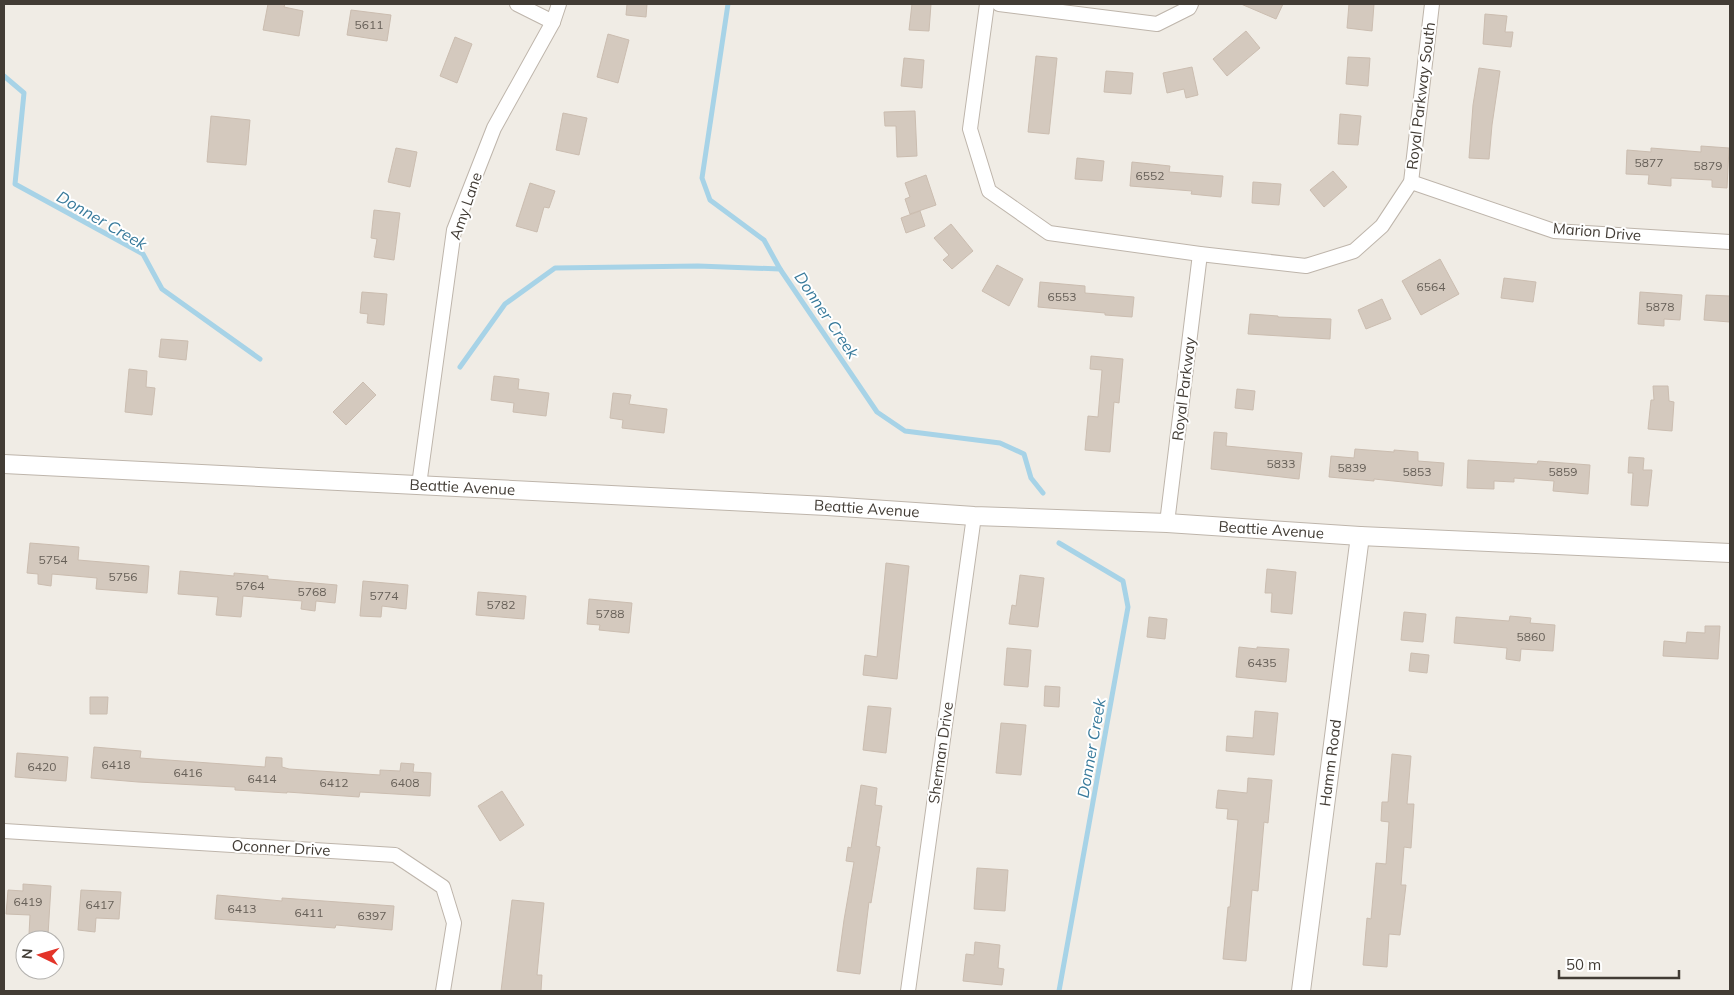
<svg xmlns="http://www.w3.org/2000/svg" width="1734" height="995" viewBox="0 0 1734 995" font-family="Mulish,sans-serif">
  <style>
    .lines { fill: none; stroke-linecap: round; stroke-linejoin: round }
    .stream { stroke: #a7d3e7; stroke-width: 5 }
    .building { fill: #d4c9be; stroke: #cbbdb0 }
    .minor-casing { stroke: #beb5ab; stroke-width: 16 }
    .tertiary-casing { stroke: #beb5ab; stroke-width: 20 }
    .minor { stroke: #fff; stroke-width: 14 }
    .tertiary { stroke: #fff; stroke-width: 18 }
    .labels { text-anchor: middle; stroke-width: 4; stroke-linejoin: round; paint-order: stroke }
    .number-label { font-size: 12px; fill: #665f57 }
    .street-label { font-size: 15px; fill: #423c35; stroke: #fff }
    .water-label { font-size: 16px; font-style: italic; fill: #387a9b; stroke: #fff }
  </style>
  <rect width="100%" height="100%" fill="#f0ece5"/>
  <g class="lines">
    <g class="stream">
      <path d="M728 4 702 178 710 200 764 240 780 269"/>
      <path d="M4 76 24 93 15 184 143 254 162 289 260 359"/>
      <path d="M460 367 505 304 555 268 698 266 780 269 877 412 905 431 1000 443 1024 454 1031 478 1043 493"/>
      <path d="M1059 991 1128 607 1123 581 1059 543"/>
    </g>
  </g>
  <g class="building">
    <path d="M268 4H285L284 7 303 11 299 36 263 30Z"/>
    <path d="M627 4H647L646 17 626 15Z"/>
    <path d="M912 4H931L929 31 909 30Z"/>
    <path d="M1241 4H1283L1276 19Z"/>
    <path d="M1349 4H1374L1372 31 1347 28Z"/>
    <path d="M351 10 391 15 387 41 347 35Z"/>
    <path d="M1485 14 1507 16 1505 32H1513L1511 47 1483 44Z"/>
    <path d="M1246 31 1260 48 1227 76 1213 59Z"/>
    <path d="M608 34 629 40 618 83 597 77Z"/>
    <path d="M455 37 472 44 457 83 440 76Z"/>
    <path d="M1036 56 1057 58 1049 134 1028 132Z"/>
    <path d="M1348 57 1370 58 1368 86 1346 84Z"/>
    <path d="M904 58 924 60 922 88 901 86Z"/>
    <path d="M1192 67 1198 95 1186 98 1184 89 1167 93 1163 73Z"/>
    <path d="M1479 68 1500 71 1492 125 1489 159 1469 158 1473 105Z"/>
    <path d="M1106 71 1133 73 1131 94 1104 92Z"/>
    <path d="M915 111 917 156 897 157 896 126H885L884 112Z"/>
    <path d="M563 113 587 118 579 155 556 150Z"/>
    <path d="M1340 114 1361 116 1358 145 1338 144Z"/>
    <path d="M211 116 250 120 246 165 207 162Z"/>
    <path d="M1701 146 1729 148 1727 188 1712 187V180L1671 178V186L1648 184 1649 175 1626 174 1627 150 1651 152V148L1701 152Z"/>
    <path d="M396 148 417 152 410 187 388 182Z"/>
    <path d="M1077 158 1104 161 1102 181 1075 179Z"/>
    <path d="M1132 162 1170 166 1169 172 1223 176 1221 197 1191 194 1192 191 1130 186Z"/>
    <path d="M1333 171 1347 187 1324 207 1310 190Z"/>
    <path d="M926 175 936 205 910 214 905 199 910 197 905 183Z"/>
    <path d="M1253 182 1281 184 1279 205 1252 203Z"/>
    <path d="M530 183 555 191 549 208 544 207 537 232 516 226Z"/>
    <path d="M374 210 400 213 394 260 374 257 377 239 371 238Z"/>
    <path d="M920 211 925 226 906 233 901 218Z"/>
    <path d="M951 224 973 251 952 269 943 260 949 255 934 238Z"/>
    <path d="M1440 259 1459 294 1421 315 1402 281Z"/>
    <path d="M997 265 1023 279 1009 306 982 291Z"/>
    <path d="M1504 278 1536 282 1533 302 1501 298Z"/>
    <path d="M1040 282 1085 286V293L1134 297 1132 317 1105 315V313L1038 307Z"/>
    <path d="M362 292 387 294 384 325 367 323 368 314 360 313Z"/>
    <path d="M1640 292 1682 295 1680 320 1664 319V326L1638 324Z"/>
    <path d="M1706 295 1730 296V322L1704 320Z"/>
    <path d="M1382 299 1391 319 1366 329 1358 310Z"/>
    <path d="M1250 314 1278 316V317L1331 319 1330 339 1248 334Z"/>
    <path d="M161 339 188 341 186 360 159 357Z"/>
    <path d="M1091 356 1123 359 1119 403 1114 402 1110 452 1085 450 1088 416 1098 417 1102 370 1090 369Z"/>
    <path d="M129 369 147 371 146 387 155 388 152 415 125 412Z"/>
    <path d="M494 376 519 379 518 389 549 393 546 416 513 412 514 403 491 400Z"/>
    <path d="M363 382 376 395 346 425 333 412Z"/>
    <path d="M1653 386H1668L1669 401 1674 402 1672 431 1648 429 1651 400H1654Z"/>
    <path d="M1237 389 1255 391 1253 410 1235 408Z"/>
    <path d="M613 393 631 395 629 404 667 409 664 433 622 428 623 420 610 418Z"/>
    <path d="M1214 432 1227 433 1226 446 1302 453 1299 479 1211 469Z"/>
    <path d="M1355 449 1394 452V450L1418 452V461L1444 463 1442 486 1374 479V481L1329 477 1331 456 1354 458Z"/>
    <path d="M1629 457 1644 458 1643 470H1652L1648 506 1631 505 1633 473H1628Z"/>
    <path d="M1468 460 1537 464 1538 461 1590 465 1588 494 1553 491 1554 481 1514 478V482L1494 481V489L1467 488Z"/>
    <path d="M30 543 79 547 78 560 149 566 147 593 96 589 97 578 52 574 51 586 38 584V574L27 573Z"/>
    <path d="M886 563 909 566 897 679 863 675 865 655 877 657Z"/>
    <path d="M1267 569 1296 572 1292 614 1271 612 1272 593H1265Z"/>
    <path d="M180 571 234 576V573L268 576V579L337 585 335 603 316 601 315 611 301 609 302 601 243 596 241 617 216 615 218 597 178 594Z"/>
    <path d="M1020 575 1044 578 1038 627 1009 624 1012 605 1016 606Z"/>
    <path d="M363 581 408 585 406 609 382 606 381 617 360 616Z"/>
    <path d="M478 592 526 596 524 619 476 615Z"/>
    <path d="M589 599 632 603 629 633 599 630 600 625 587 624Z"/>
    <path d="M1404 612 1426 614 1423 642 1401 640Z"/>
    <path d="M1510 616 1531 618 1530 623 1555 625 1553 651 1521 649 1520 661 1506 659 1507 648 1454 643 1456 617 1509 621Z"/>
    <path d="M1149 617 1167 619 1165 639 1147 637Z"/>
    <path d="M1705 626H1720L1718 659 1663 656 1664 641 1686 643 1687 632 1705 633Z"/>
    <path d="M1239 647 1257 649V647L1289 649 1286 682 1236 677Z"/>
    <path d="M1007 648 1031 650 1028 687 1004 685Z"/>
    <path d="M1411 653 1429 655 1427 673 1409 671Z"/>
    <path d="M1045 686 1060 687 1059 707 1044 706Z"/>
    <path d="M90 697H108L107 714H90Z"/>
    <path d="M868 706 891 708 886 753 863 750Z"/>
    <path d="M1255 711 1278 713 1274 755 1226 751 1227 736 1253 738Z"/>
    <path d="M1001 723 1026 725 1021 775 996 773Z"/>
    <path d="M94 747 141 751 140 758 265 767 266 757 282 758V767L289 769 380 775V770L400 771 401 763 414 764 413 772 431 773 430 796 360 792 359 797 287 792V793L235 790V787L138 782 91 778Z"/>
    <path d="M17 753 68 757 66 781 15 777Z"/>
    <path d="M1392 754 1411 756 1407 804H1414L1411 848 1404 847 1401 885H1406L1400 935 1389 934 1387 967 1363 965 1367 918 1371 919 1376 863 1386 864 1389 822 1381 821 1382 802H1388Z"/>
    <path d="M1248 778 1272 780 1268 823 1264 822 1258 891 1252 890 1246 961 1223 959 1228 907H1230L1238 820 1227 819 1228 809 1216 808 1218 790 1247 793Z"/>
    <path d="M861 785 877 788 875 805 882 806 876 846 880 847 871 903 869 902 860 974 837 971 844 920 854 862 846 861 848 847 851 848Z"/>
    <path d="M502 791 524 825 500 841 478 806Z"/>
    <path d="M977 868 1008 870 1005 911 974 909Z"/>
    <path d="M23 884 51 886 48 935 29 934 30 915 6 914 8 890 23 891Z"/>
    <path d="M81 890 121 892 119 919 96 918 95 932 78 930Z"/>
    <path d="M217 895 282 901V898L394 906 392 930 336 925 335 928 215 919Z"/>
    <path d="M512 900 544 903 537 975H542L541 991H501Z"/>
    <path d="M975 942 1000 945 998 968 1004 969 1002 985 963 981 966 954 974 955Z"/>
  </g>
  <g class="lines">
    <g class="minor-casing">
      <g id="minor">
        <path d="M517 4 553 22"/>
        <path d="M987 4 970 129 989 191 1049 233 1200 254 1306 266 1354 251 1382 226 1411 182 1432 4"/>
        <path d="M999 4 1157 24 1189 8 1191 4"/>
        <path d="M1411 182 1554 231 1730 242"/>
        <path d="M419 485 454 230 494 128 553 22 559 4"/>
        <path d="M1167 523 1200 254"/>
        <path d="M4 831 395 855 443 887 454 923 443 991"/>
        <path d="M908 991 974 516"/>
      </g>
    </g>
    <g class="tertiary-casing">
      <g id="tertiary">
        <path id="s1" d="M4 464 827 506 974 516 1167 523 1360 536 1730 553"/>
        <path id="s2" d="M1301 991 1360 536"/>
      </g>
    </g>
    <use href="#minor" class="minor"/>
    <use href="#tertiary" class="tertiary"/>
  </g>
  <g class="labels">
    <g class="number-label">
      <text x="369" y="29">5611</text>
      <text x="1649" y="167">5877</text>
      <text x="1708" y="170">5879</text>
      <text x="1150" y="180">6552</text>
      <text x="1431" y="291">6564</text>
      <text x="1062" y="301">6553</text>
      <text x="1660" y="311">5878</text>
      <text x="1281" y="468">5833</text>
      <text x="1352" y="472">5839</text>
      <text x="1417" y="476">5853</text>
      <text x="1563" y="476">5859</text>
      <text x="53" y="564">5754</text>
      <text x="123" y="581">5756</text>
      <text x="250" y="590">5764</text>
      <text x="312" y="596">5768</text>
      <text x="384" y="600">5774</text>
      <text x="501" y="609">5782</text>
      <text x="610" y="618">5788</text>
      <text x="1531" y="641">5860</text>
      <text x="1262" y="667">6435</text>
      <text x="116" y="769">6418</text>
      <text x="42" y="771">6420</text>
      <text x="188" y="777">6416</text>
      <text x="262" y="783">6414</text>
      <text x="334" y="787">6412</text>
      <text x="405" y="787">6408</text>
      <text x="28" y="906">6419</text>
      <text x="100" y="909">6417</text>
      <text x="242" y="913">6413</text>
      <text x="309" y="917">6411</text>
      <text x="372" y="920">6397</text>
    </g>
    <g class="street-label">
      <text transform="translate(1421 96) rotate(-83)" y="5">Royal Parkway South</text>
      <text transform="translate(466 206) rotate(-71)" y="5">Amy Lane</text>
      <text transform="translate(1597 232) rotate(5)" y="5">Marion Drive</text>
      <text transform="translate(1184 389) rotate(-83)" y="5">Royal Parkway</text>
      <text dy="5" stroke="none"><textPath href="#s1" startOffset="459">Beattie Avenue</textPath></text>
      <text dy="5" stroke="none"><textPath href="#s1" startOffset="864">Beattie Avenue</textPath></text>
      <text dy="5" stroke="none"><textPath href="#s1" startOffset="1269">Beattie Avenue</textPath></text>
      <text transform="translate(941 753) rotate(-82)" y="5">Sherman Drive</text>
      <text dy="5" stroke="none"><textPath href="#s2" startOffset="230">Hamm Road</textPath></text>
      <text transform="translate(281 848) rotate(3)" y="5">Oconner Drive</text>
    </g>
    <g class="water-label">
      <text transform="translate(102 220) rotate(30)" y="6">Donner Creek</text>
      <text transform="translate(827 315) rotate(56)" y="6">Donner Creek</text>
      <text transform="translate(1091 748) rotate(-80)" y="6">Donner Creek</text>
    </g>
  </g>
  <rect width="1734" height="995" fill="none" stroke="#423c35" stroke-width="10"/>
  <g transform="translate(40 955) rotate(275)"><circle r="24" fill="#ffffff" stroke="#b3b1ae"/>
  <path d="M0-4L9 19L0 12L-9 19Z" fill="#e33429"/>
  <text y="-8" font-size="14" font-weight="bold" text-anchor="middle" fill="#423c35">N</text>
  </g>
  <path d="M1559 970v8h120v-8" fill="none" stroke="#423c35" stroke-width="2.5"/>
  <text x="1566" y="970" font-size="15" fill="#423c35" stroke="#ffffff" stroke-width="4" paint-order="stroke">50 m</text>
</svg>
